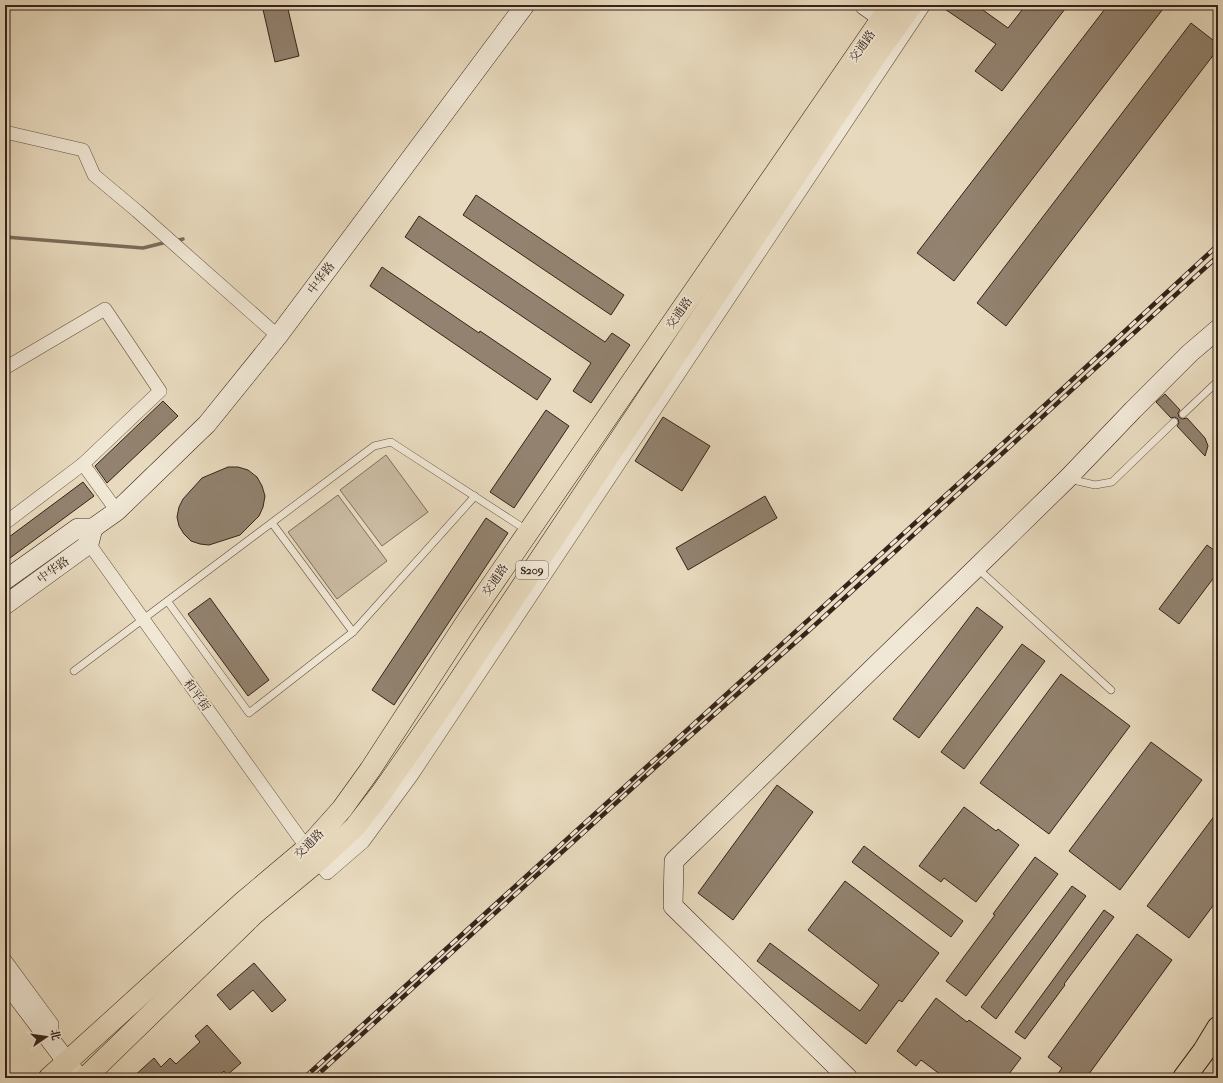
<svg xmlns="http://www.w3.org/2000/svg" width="1223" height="1083" viewBox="0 0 1223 1083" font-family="'IM FELL French Canon','Noto Serif SC',serif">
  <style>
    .green { fill: #cabba2; stroke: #806f5e }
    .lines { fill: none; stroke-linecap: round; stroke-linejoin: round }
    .stream { stroke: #7c6c5b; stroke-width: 3.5 }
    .building { fill: #92826f; stroke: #35231a }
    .lane-casing { stroke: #625143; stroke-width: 8 }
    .street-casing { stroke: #625143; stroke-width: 14 }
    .secondary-casing { stroke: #35231a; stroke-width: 20 }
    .primary-casing { stroke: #35231a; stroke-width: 22 }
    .highway-casing { stroke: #35231a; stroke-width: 24 }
    .lane { stroke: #f0e7d5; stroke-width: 7 }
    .street { stroke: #f0e7d5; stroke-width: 13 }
    .secondary { stroke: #f0e7d5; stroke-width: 19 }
    .primary { stroke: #e8dabe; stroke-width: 21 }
    .highway { stroke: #e8dabe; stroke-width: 22 }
    .rail-casing { stroke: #35231a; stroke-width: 4.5 }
    .rail { stroke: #f0e7d5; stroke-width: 3; stroke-dasharray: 9; stroke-linecap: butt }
    .labels { text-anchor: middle; stroke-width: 3.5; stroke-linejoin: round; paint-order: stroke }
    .shield { fill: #f0e7d5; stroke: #6d5e52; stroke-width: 1 }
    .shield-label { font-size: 11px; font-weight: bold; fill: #35231a }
    .street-label { font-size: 12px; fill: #35231a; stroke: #f0e7d5 }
  </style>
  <rect width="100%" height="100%" fill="#e8dabe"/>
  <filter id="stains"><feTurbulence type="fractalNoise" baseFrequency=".005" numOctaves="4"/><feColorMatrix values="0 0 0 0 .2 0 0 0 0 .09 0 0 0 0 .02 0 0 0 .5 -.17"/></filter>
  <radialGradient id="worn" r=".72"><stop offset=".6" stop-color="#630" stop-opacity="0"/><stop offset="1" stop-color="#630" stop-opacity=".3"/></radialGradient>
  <g class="green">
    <path d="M386 455 428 512 382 546 340 490Z"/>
    <path d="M338 495 387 561 337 599 288 532Z"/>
  </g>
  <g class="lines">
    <g class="stream">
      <path d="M5 237 143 248 167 242"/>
      <path d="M175 241 183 239"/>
    </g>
  </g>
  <g class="building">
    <path d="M262 5H287L299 56 275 62Z"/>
    <path d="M939 5H976L1008 28 1026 5H1068L1002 91 975 71 996 44Z"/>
    <path d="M1108 5H1166L954 281 917 253Z"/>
    <path d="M1191 23 1218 44V49L1006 326 977 303Z"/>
    <path d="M476 195 624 295 611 315 463 215Z"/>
    <path d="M419 216 605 342 612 333 630 345 591 403 573 391 591 363 405 237Z"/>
    <path d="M382 267 479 333 480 331 551 379 537 400 370 286Z"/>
    <path d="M1165 394 1180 410 1178 413 1179 417 1182 419 1187 418 1205 438 1208 446 1205 456 1177 426 1179 423 1178 419 1175 417 1171 418 1156 402Z"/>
    <path d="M163 401 178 416 107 483 95 466Z"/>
    <path d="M546 410 569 426 514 508 490 492Z"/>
    <path d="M663 417 710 446 682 491 635 461Z"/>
    <path d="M228 467H238L248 470 257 477 262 486 265 496 263 507 259 516 240 535 209 545 200 544 191 541 184 534 179 526 177 517 179 507 183 499 202 478Z"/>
    <path d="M83 482 94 496 10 558 5 552V540Z"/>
    <path d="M765 496 777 518 688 570 676 548Z"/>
    <path d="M486 518 508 533 394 705 372 690Z"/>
    <path d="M1207 545 1218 553V572L1179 624 1159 609Z"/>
    <path d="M210 598 269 680 248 696 188 614Z"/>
    <path d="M977 607 1003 627 919 738 893 719Z"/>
    <path d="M1022 644 1045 661 964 769 941 752Z"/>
    <path d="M1061 674 1130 726 1049 834 980 783Z"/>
    <path d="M1151 742 1202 780 1120 890 1069 851Z"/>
    <path d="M777 785 813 812 733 920 698 893Z"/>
    <path d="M964 807 996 831 998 829 1019 845 976 902 944 878 941 882 919 866Z"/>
    <path d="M1218 811V899L1189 938 1147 906Z"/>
    <path d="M864 846 963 921 951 937 852 862Z"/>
    <path d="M1035 857 1058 874 966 996 946 981 995 915 993 914Z"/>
    <path d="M845 881 939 953 902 1002 899 1000 866 1044 757 961 770 943 860 1011 879 985 808 930Z"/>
    <path d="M1072 886 1086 896 996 1019 981 1007Z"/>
    <path d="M1104 910 1114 917 1064 984 1065 985 1025 1039 1015 1032Z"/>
    <path d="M1137 934 1172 960 1086 1078H1055L1062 1068 1048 1057Z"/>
    <path d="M254 963 286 1000 272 1012 253 990 230 1010 217 995Z"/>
    <path d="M936 998 967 1022 969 1020 1021 1058 1006 1078H945L921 1060 916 1066 897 1051Z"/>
    <path d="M207 1025 241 1063 227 1075 224 1071 217 1078H132L154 1058 161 1067 170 1058 176 1064 200 1042 195 1036Z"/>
  </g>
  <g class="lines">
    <g class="lane-casing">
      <g id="lane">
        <path d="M1183 414 1218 381"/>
        <path d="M1069 479 1095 485 1112 482 1174 422"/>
        <path d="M272 523 353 632"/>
        <path d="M977 568 1111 690"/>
        <path d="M168 602 249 713 353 632 475 496"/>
        <path d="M74 671 374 446 391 442 528 531"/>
      </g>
    </g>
    <g class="street-casing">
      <g id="street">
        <path d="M5 132 83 150 94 175 137 211 278 336"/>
        <path d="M5 368 105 309 160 391 83 464 5 523"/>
        <path d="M83 464 117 511"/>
        <path d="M85 538 307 848 327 873 363 842 412 775 924 5"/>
        <path d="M5 960 52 1024 50 1039"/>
      </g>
    </g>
    <g class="secondary-casing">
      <g id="secondary">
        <path d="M864 5 894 26"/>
        <path d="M5 580 78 528H93L117 511 207 424 278 336 525 5"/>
        <path d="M5 605 89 544 93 528"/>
        <path d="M5 980 79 1078"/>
        <path d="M848 1078 673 906 674 861 977 567 1067 479 1133 410 1190 353 1218 329"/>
      </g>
    </g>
    <g class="primary-casing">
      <g id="primary">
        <path d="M49 1078 243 902 307 848 342 809 370 770 467 621 891 5"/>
        <path d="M85 1078 254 914 318 861 355 827 382 792 442 706 881 48 912 5"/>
      </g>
    </g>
    <g class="highway-casing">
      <path id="highway" d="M1184 1078 1204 1051 1218 1028"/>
    </g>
    <use href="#lane" class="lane"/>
    <use href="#street" class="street"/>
    <use href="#secondary" class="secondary"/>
    <use href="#primary" class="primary"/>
    <use href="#highway" class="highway"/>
    <g class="rail-casing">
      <g id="rail">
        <path d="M304 1078 1046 404 1218 245"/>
        <path d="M314 1078 661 762 815 625 1218 256"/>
      </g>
    </g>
    <use href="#rail" class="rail"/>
  </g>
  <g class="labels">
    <rect class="shield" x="516" y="561" width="32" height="18" rx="3"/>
    <g class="shield-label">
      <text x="532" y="574">S209</text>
    </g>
    <g class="street-label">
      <text transform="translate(862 46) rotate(-55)" y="4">交通路</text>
      <text transform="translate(321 278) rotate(-53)" y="4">中华路</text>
      <text transform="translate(679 313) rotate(-55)" y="4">交通路</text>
      <text transform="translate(53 570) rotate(-36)" y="4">中华路</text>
      <text transform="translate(495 580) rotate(-56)" y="4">交通路</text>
      <text transform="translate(197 695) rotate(54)" y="4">和平街</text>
      <text transform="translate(309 844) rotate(-45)" y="4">交通路</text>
    </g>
  </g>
  <rect width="1223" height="1083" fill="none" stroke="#e8dabe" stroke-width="20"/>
  <rect x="6" y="6" width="1211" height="1071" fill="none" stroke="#35231a" stroke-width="2"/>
  <rect x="10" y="10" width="1203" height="1063" fill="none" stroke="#35231a"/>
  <g transform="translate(46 1037) rotate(77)" stroke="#f0e7d5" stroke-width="3" paint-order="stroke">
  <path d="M0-3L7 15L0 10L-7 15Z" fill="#35231a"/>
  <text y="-6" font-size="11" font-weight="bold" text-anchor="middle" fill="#35231a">北</text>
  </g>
  <rect width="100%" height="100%" filter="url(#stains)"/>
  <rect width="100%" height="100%" fill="url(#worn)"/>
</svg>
